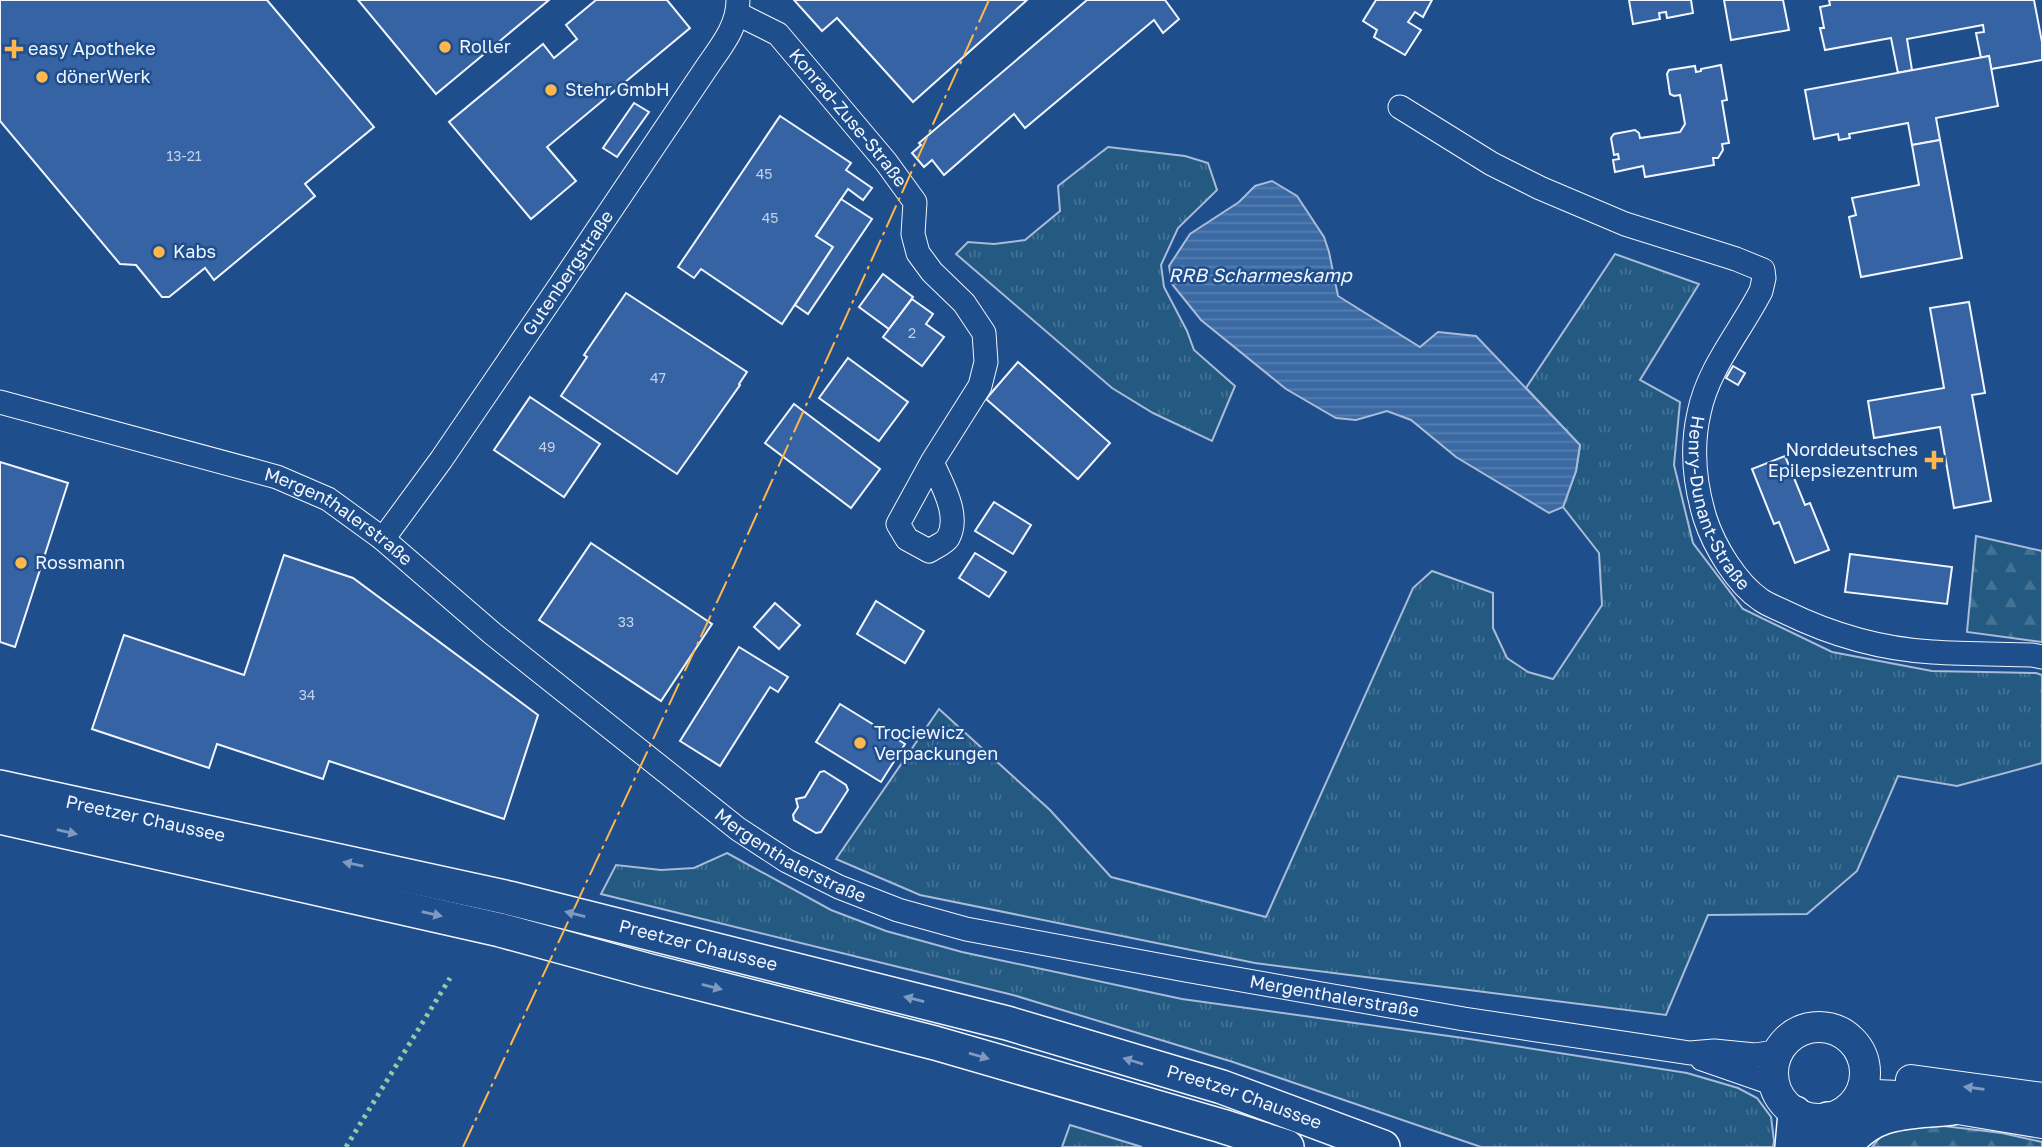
<svg xmlns="http://www.w3.org/2000/svg" width="2042" height="1147" viewBox="0 0 2042 1147" font-family="'Golos Text',sans-serif">
  <style>
    .grass { fill: url(#grass-tufts); stroke: #a8bbd7; stroke-width: 2 }
    .forest { fill: url(#forest-firs); stroke: #a8bbd7; stroke-width: 2 }
    .water { fill: url(#water-rules); stroke: #a8bbd7; stroke-width: 2 }
    .building { fill: #3563a3; stroke: #f2f6ff; stroke-width: 2 }
    .lines { fill: none; stroke-linecap: round; stroke-linejoin: round }
    .minor-casing { stroke: #f2f6ff; stroke-width: 25 }
    .major-casing { stroke: #f2f6ff; stroke-width: 32 }
    .highway-casing { stroke: #f2f6ff; stroke-width: 36 }
    .minor { stroke: #1f4e8c; stroke-width: 23 }
    .major { stroke: #1f4e8c; stroke-width: 30 }
    .highway { stroke: #1f4e8c; stroke-width: 33 }
    .hedge { stroke: #97c8a6; stroke-width: 5; stroke-dasharray: 3.5 5; stroke-linecap: butt }
    .power { stroke: #ffb74d; stroke-width: 2; stroke-dasharray: 24 5 3.5 5; stroke-linecap: butt }
    .oneway { fill: #7e9ac0 }
    .poi-dot { fill: #ffb74d; stroke: #1f4e8c; stroke-width: 2.5 }
    .labels { text-anchor: middle; stroke-width: 5; stroke-linejoin: round; paint-order: stroke }
    .number-label { font-size: 14px; fill: #c3d1e8 }
    .poi-label { font-size: 18px; fill: #f2f6ff; stroke: #1f4e8c; text-anchor: start }
    .street-label { font-size: 18px; fill: #f2f6ff; stroke: #1f4e8c }
    .water-label { font-size: 19px; font-style: italic; fill: #f2f6ff; stroke: #1f4e8c }
  </style>
  <defs>
    <pattern id="grass-tufts" width="24" height="20" patternUnits="userSpaceOnUse" patternTransform="scale(1.75)"><rect width="24" height="20" fill="#245a82"/><path d="M3 7l-1-3M5 7V3M7 7l1-3M15 17l-1-3M17 17v-4M19 17l1-3" fill="none" stroke="#447295"/></pattern>
    <pattern id="forest-firs" width="22" height="20" patternUnits="userSpaceOnUse" patternTransform="scale(1.75)"><rect width="22" height="20" fill="#245a82"/><path d="M5 1l3.5 6h-7zM16 11l3.5 6h-7z" fill="#447295"/></pattern>
    <pattern id="water-rules" width="6" height="5" patternUnits="userSpaceOnUse" patternTransform="scale(1.75)"><rect width="6" height="5" fill="#3b69a3"/><path d="M0 2.5h6" fill="none" stroke="#587fb1"/></pattern>
  </defs>
  <rect width="100%" height="100%" fill="#1f4e8c"/>
  <g class="grass">
    <path d="M1108 147 1185 156 1208 163 1217 190 1178 228 1161 265 1164 287 1187 331 1194 350 1235 386 1212 441 1153 413 1112 388 956 254 968 242 994 244 1025 240 1060 211 1058 186Z"/>
    <path d="M1615 254 1699 284 1640 380 1680 402 1674 465 1693 543 1743 609 1832 652 1932 671 2036 673 2042 675V763L1957 786 1898 776 1857 871 1807 914 1708 915 1666 1015 1255 963 920 895 836 859 939 709 1050 810 1111 877 1266 917 1413 588 1432 571 1493 593V628L1507 658 1528 672 1553 679 1602 605 1599 553 1563 507 1576 471 1580 445 1526 388Z"/>
    <path d="M727 853 831 910 886 931 962 952 1182 999 1463 1038 1687 1073 1738 1088 1757 1098 1771 1117 1774 1141 1773 1147H1481L1233 1062 1013 995 601 894 616 865 661 870 694 868Z"/>
    <path d="M1070 1125 1142 1147H1062Z"/>
  </g>
  <g class="forest">
    <path d="M1976 536 2042 551V642L1967 632Z"/>
    <path d="M1927 1124 2002 1133 2042 1142V1147H1872L1888 1128Z"/>
  </g>
  <path class="water" d="M1272 181 1297 196 1324 237 1329 252 1338 296 1420 347 1438 332 1476 336 1580 445 1576 471 1563 507 1549 513 1456 457 1411 420 1387 411 1356 420 1336 418 1286 389 1201 320 1172 284 1169 266 1190 234 1239 202 1255 186Z"/>
  <g class="building">
    <path d="M0 0H267L374 127 305 184 315 196 214 280 205 268 169 297H162L136 265 120 264 0 121Z"/>
    <path d="M358 0H549L436 94Z"/>
    <path d="M596 0H667L690 28 547 147 576 181 531 219 449 122 543 44 554 58 577 39 566 25Z"/>
    <path d="M794 0H1027L913 102 837 18 822 31Z"/>
    <path d="M1087 0H1165L1179 19 1163 33 1154 20 1025 128 1014 114 944 175 932 160 924 167 912 153 921 145 919 143Z"/>
    <path d="M1376 0H1432L1423 17 1415 12 1408 22 1421 30 1405 55 1374 37 1377 30 1363 21Z"/>
    <path d="M1629 0H1691L1693 13 1667 18 1666 12 1659 13 1660 19 1633 24Z"/>
    <path d="M1724 0H1783L1789 30 1731 40Z"/>
    <path d="M1829 0H2034L2042 42V60L1991 69 1989 56 1981 58 1976 33 1984 32 1983 25 1907 39 1912 70 1898 73 1891 38 1825 50 1820 28H1824L1820 7 1830 5Z"/>
    <path d="M1989 56 1998 106 1936 118 1940 140 1912 145 1908 123 1849 134 1850 138 1839 140 1838 134 1814 139 1805 90Z"/>
    <path d="M1721 65 1727 100 1722 101 1729 143 1722 144 1723 150 1718 158H1713L1714 165 1645 177 1643 166 1615 172 1613 160 1619 159 1618 154 1614 155 1611 138 1614 134 1635 130 1639 133 1640 138 1680 132 1685 124 1680 95 1674 96 1670 94 1667 74 1669 70 1695 66 1696 72 1701 71V69Z"/>
    <path d="M634 103 649 112 617 157 603 148Z"/>
    <path d="M780 116 851 163 846 170 872 188 863 200 848 189 816 236 833 247 782 324 701 269 694 278 678 267Z"/>
    <path d="M1940 140 1962 258 1861 277 1849 217 1856 215 1852 198 1919 185 1912 145Z"/>
    <path d="M841 199 872 219 808 314 795 305 833 247 816 236Z"/>
    <path d="M883 274 913 297 889 329 859 307Z"/>
    <path d="M626 293 747 372 739 384 740 385 677 474 561 396 587 357 584 355Z"/>
    <path d="M912 299 933 314 926 324 944 337 922 366 883 337Z"/>
    <path d="M1969 302 1985 393 1972 395 1991 501 1954 508 1940 427 1874 438 1868 401 1944 388 1930 308Z"/>
    <path d="M848 358 908 402 879 441 819 398Z"/>
    <path d="M1018 362 1110 443 1078 479 986 399Z"/>
    <path d="M1733 366 1745 373 1738 385 1726 378Z"/>
    <path d="M530 397 600 444 564 497 494 450Z"/>
    <path d="M794 404 880 469 851 508 765 443Z"/>
    <path d="M1785 456 1805 505 1810 503 1829 550 1795 563 1779 522 1774 524 1752 469Z"/>
    <path d="M0 462 68 483 15 647 0 642Z"/>
    <path d="M994 502 1031 525 1013 554 975 531Z"/>
    <path d="M591 543 712 624 661 701 539 620Z"/>
    <path d="M975 553 1006 572 989 597 959 578Z"/>
    <path d="M1850 554 1952 567 1947 604 1845 592Z"/>
    <path d="M284 555 353 578 538 715 504 819 329 761 323 779 217 744 209 768 92 729 124 635 244 675Z"/>
    <path d="M876 601 924 631 905 663 857 634Z"/>
    <path d="M775 603 800 625 779 649 754 627Z"/>
    <path d="M739 647 788 677 778 692 770 687 720 766 680 741Z"/>
    <path d="M840 704 905 744 881 782 816 742Z"/>
    <path d="M824 771 846 785 848 790 821 832 816 833 794 820 793 815 798 807 796 799 805 797 820 772Z"/>
  </g>
  <g class="lines">
    <g class="minor-casing">
      <g id="minor">
        <path id="s1" d="M738 14 778 34 886 162 915 202 913 234 918 253 932 272 964 303 984 333 986 362 980 386 932 462 898 524 907 539 929 551C935 547 945 543 948 538 961 515 941 483 932 462"/>
        <path id="s2" d="M1400 107 1492 164 1540 188 1625 224 1736 259 1763 270 1764 278 1761 291C1740 332 1708 368 1699 413 1691 448 1695 485 1705 518 1714 546 1736 583 1761 600 1768 605 1777 608 1785 612 1830 634 1881 649 1932 652 1965 654 1999 654 2032 655L2042 657"/>
        <path id="s3" d="M0 402 277 477 328 499 383 539 493 634 738 829 787 861 839 887 898 910 966 929 1185 970 1464 1019 1690 1053 1714 1051 1755 1055 1776 1052"/>
        <path id="s4" d="M383 539 441 460 559 287 709 64C723 44 738 25 738 0"/>
        <path d="M1702 1059 1774 1084"/>
      </g>
    </g>
    <g class="major-casing">
      <g id="major">
        <circle cx="1819" cy="1073" r="46"/>
        <path d="M1911 1080 2042 1098"/>
        <path d="M1858 1098 1875 1095 1899 1096 1929 1099 1952 1108 2042 1123"/>
      </g>
    </g>
    <g class="highway-casing">
      <g id="highway">
        <path id="s5" d="M0 787 509 898 1007 1023 1222 1087 1383 1147"/>
        <path d="M0 817 500 930 646 970 935 1043 1222 1126 1287 1147"/>
        <path d="M1792 1147 1795 1113"/>
        <path d="M1820 1147 1828 1119"/>
        <path d="M1845 1147C1873 1108 1909 1113 1952 1108"/>
      </g>
    </g>
    <use href="#minor" class="minor"/>
    <use href="#major" class="major"/>
    <use href="#highway" class="highway"/>
    <path class="hedge" d="M346 1147 450 978"/>
    <path class="power" d="M463 1147 724 587 989 0"/>
  </g>
  <defs><path id="oneway-solid" d="M-6-.8H1V-3.2L6.5 0L1 3.2V.8H-6Z" transform="scale(1.75)"/></defs>
  <g class="oneway">
    <use href="#oneway-solid" transform="translate(67 832) rotate(13)"/>
    <use href="#oneway-solid" transform="translate(353 864) rotate(-168)"/>
    <use href="#oneway-solid" transform="translate(432 914) rotate(13)"/>
    <use href="#oneway-solid" transform="translate(575 914) rotate(-166)"/>
    <use href="#oneway-solid" transform="translate(712 987) rotate(14)"/>
    <use href="#oneway-solid" transform="translate(914 999) rotate(-166)"/>
    <use href="#oneway-solid" transform="translate(979 1056) rotate(16)"/>
    <use href="#oneway-solid" transform="translate(1133 1061) rotate(-163)"/>
    <use href="#oneway-solid" transform="translate(1974 1088) rotate(-172)"/>
  </g>
  <g class="poi-dot">
    <circle cx="445" cy="47" r="7"/>
    <path d="M10.5 38.5h7v7h7v7h-7v7h-7v-7h-7v-7h7z"/>
    <circle cx="42" cy="77" r="7"/>
    <circle cx="551" cy="90" r="7"/>
    <circle cx="159" cy="252" r="7"/>
    <path d="M1930.5 449.5h7v7h7v7h-7v7h-7v-7h-7v-7h7z"/>
    <circle cx="21" cy="563" r="7"/>
    <circle cx="860" cy="743" r="7"/>
  </g>
  <g class="labels">
    <g class="number-label">
      <text x="184" y="161">13-21</text>
      <text x="764" y="179">45</text>
      <text x="770" y="223">45</text>
      <text x="912" y="338">2</text>
      <text x="658" y="383">47</text>
      <text x="547" y="452">49</text>
      <text x="626" y="627">33</text>
      <text x="307" y="700">34</text>
    </g>
    <g class="poi-label">
      <text x="459" y="53">Roller</text>
      <text x="28" y="55">easy Apotheke</text>
      <text x="56" y="83">dönerWerk</text>
      <text x="565" y="96">Stehr GmbH</text>
      <text x="173" y="258">Kabs</text>
      <text x="1918" y="456" text-anchor="end">Norddeutsches<tspan x="1918" dy="21">Epilepsiezentrum</tspan></text>
      <text x="35" y="569">Rossmann</text>
      <text x="874" y="739">Trociewicz<tspan x="874" dy="21">Verpackungen</tspan></text>
    </g>
    <g class="street-label">
      <text dy="6" stroke="none"><textPath href="#s1" startOffset="154">Konrad-Zuse-Straße</textPath></text>
      <text dy="6" stroke="none"><textPath href="#s4" startOffset="324">Gutenbergstraße</textPath></text>
      <text dy="6" stroke="none"><textPath href="#s2" startOffset="654">Henry-Dunant-Straße</textPath></text>
      <text dy="6" stroke="none"><textPath href="#s3" startOffset="360">Mergenthalerstraße</textPath></text>
      <text dy="6" stroke="none"><textPath href="#s5" startOffset="149">Preetzer Chaussee</textPath></text>
      <text dy="6" stroke="none"><textPath href="#s3" startOffset="928">Mergenthalerstraße</textPath></text>
      <text dy="6" stroke="none"><textPath href="#s5" startOffset="716">Preetzer Chaussee</textPath></text>
      <text dy="6" stroke="none"><textPath href="#s3" startOffset="1494">Mergenthalerstraße</textPath></text>
      <text dy="6" stroke="none"><textPath href="#s5" startOffset="1283">Preetzer Chaussee</textPath></text>
    </g>
    <g class="water-label">
      <text x="1260" y="282">RRB Scharmeskamp</text>
    </g>
  </g>
</svg>
